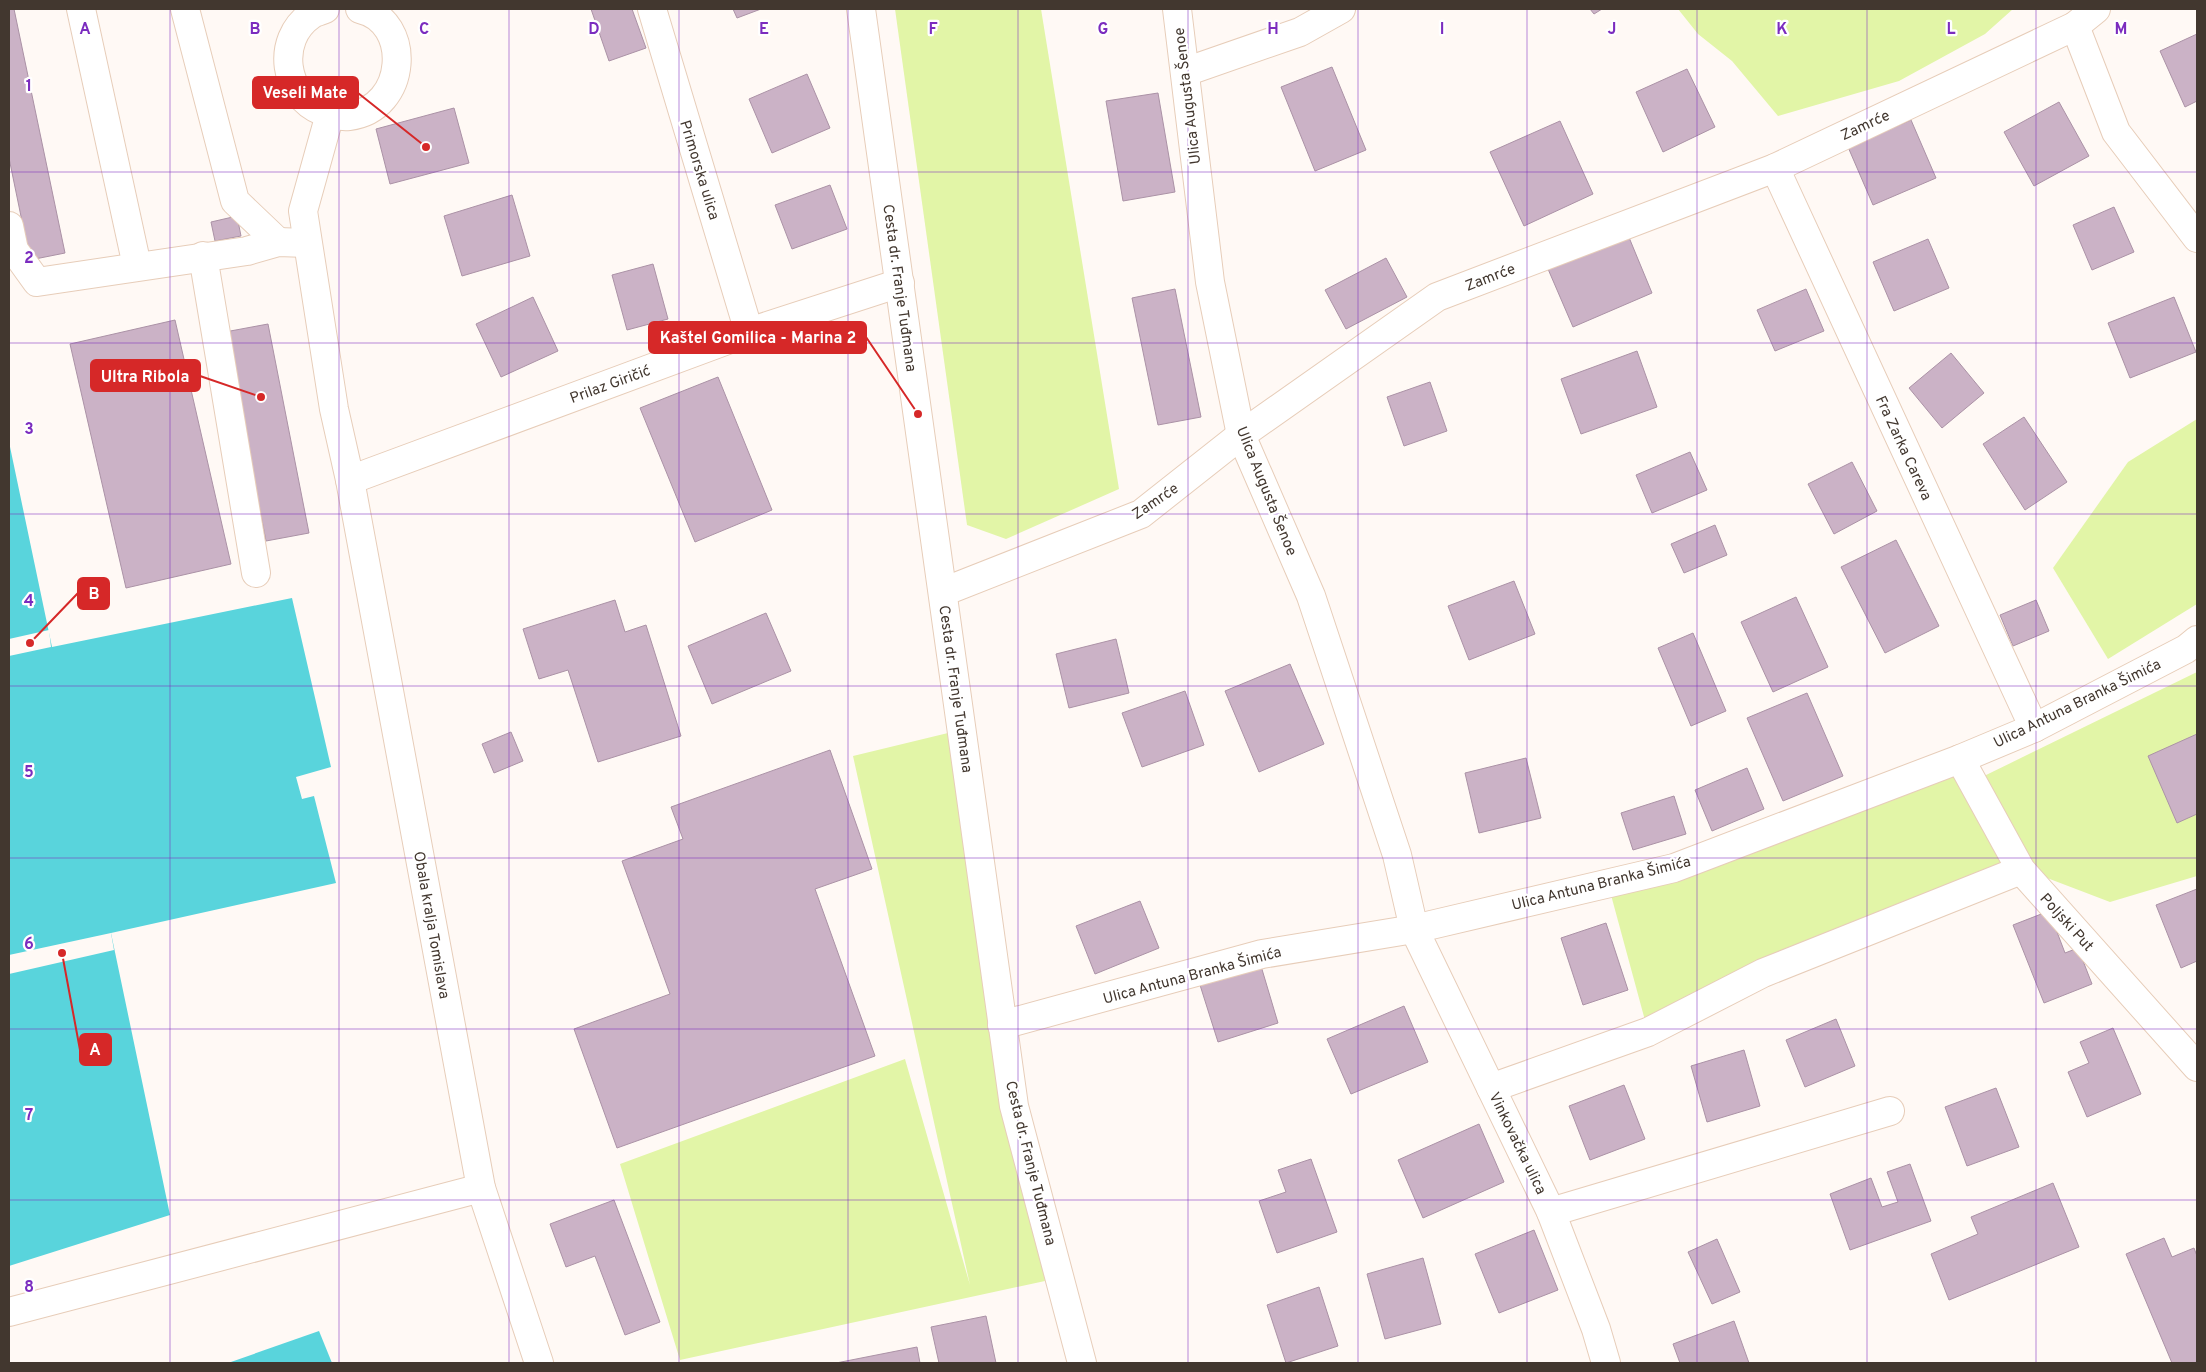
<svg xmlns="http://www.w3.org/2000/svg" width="2206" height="1372" viewBox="0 0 2206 1372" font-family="Overpass,sans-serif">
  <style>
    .green { fill: #e2f5a7 }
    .water { fill: #59d4dc }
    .pier { fill: #fff9f5 }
    .building { fill: #cbb2c6; stroke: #ab92a6 }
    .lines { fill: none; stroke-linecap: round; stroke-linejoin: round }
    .minor-casing { stroke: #e7cdb9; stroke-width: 30 }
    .major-casing { stroke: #e7cdb9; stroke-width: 30 }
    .minor { stroke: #fff; stroke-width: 28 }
    .major { stroke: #fff; stroke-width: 28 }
    .grid { fill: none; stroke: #7b2cbf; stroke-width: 1; stroke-opacity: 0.55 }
    .labels { text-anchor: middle; stroke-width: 4.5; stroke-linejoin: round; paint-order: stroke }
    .street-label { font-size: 15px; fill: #42372f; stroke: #fff }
    .grid-label { font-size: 16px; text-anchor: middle; font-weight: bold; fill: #7b2cbf; stroke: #fff; stroke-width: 4.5; stroke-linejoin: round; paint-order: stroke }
    .leader { fill: none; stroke: #d62828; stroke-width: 2 }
    .callout-dot { fill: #d62828; stroke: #fff; stroke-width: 2 }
    .callout { fill: #d62828; stroke: #d62828; stroke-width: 2 }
    .callout-label { font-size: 16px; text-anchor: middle; font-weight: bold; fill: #fff }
  </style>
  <rect width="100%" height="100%" fill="#fff9f5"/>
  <g class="green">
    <path d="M895 9H1041L1119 489 1006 539 967 525Z"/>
    <path d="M1678 9H2013L1985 34 1899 81 1778 116 1732 61 1698 34Z"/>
    <path d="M2197 419V604L2108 659 2053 568 2128 462Z"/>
    <path d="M2197 672V876L2110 902 2034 873 1982 777Z"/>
    <path d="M948 733 1045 1281 680 1360 620 1164 905 1059 970 1285 853 756Z"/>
    <path d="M1953 771 2004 866 1646 1024 1611 895Z"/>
  </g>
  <g class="water">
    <path d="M9 442 52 647 292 598 331 767 296 777 302 799 314 796 336 883 111 933 170 1215 9 1266Z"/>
    <path d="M319 1331 332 1363H228Z"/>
  </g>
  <g class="pier">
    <path d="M49 630 51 647 9 656V639Z"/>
    <path d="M111 933 114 950 9 974V955Z"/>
  </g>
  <g class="building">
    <path d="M9 9H14L65 253 30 260 9 158Z"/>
    <path d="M591 9H632L646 48 609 61Z"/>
    <path d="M733 9H761L737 18Z"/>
    <path d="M1590 9H1602L1594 14Z"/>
    <path d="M2197 34V101L2185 107 2160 51Z"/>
    <path d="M1332 67 1366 150 1315 171 1281 87Z"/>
    <path d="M1687 69 1715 127 1663 152 1636 92Z"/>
    <path d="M807 74 830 128 772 153 749 99Z"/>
    <path d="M1158 93 1175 192 1123 201 1106 101Z"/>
    <path d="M2059 102 2089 156 2034 186 2004 132Z"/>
    <path d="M454 108 469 163 390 184 376 129Z"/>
    <path d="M1911 120 1936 178 1873 205 1848 147Z"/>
    <path d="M1560 121 1593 194 1524 226 1490 152Z"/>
    <path d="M830 185 847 229 792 249 775 205Z"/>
    <path d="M512 195 530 256 462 276 444 216Z"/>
    <path d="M2114 207 2134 252 2092 270 2073 225Z"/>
    <path d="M237 216 241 236 215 241 211 222Z"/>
    <path d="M1628 235 1652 293 1573 327 1548 269Z"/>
    <path d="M1928 239 1949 288 1894 311 1873 262Z"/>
    <path d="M1386 258 1407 297 1346 329 1325 290Z"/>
    <path d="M653 264 668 319 627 330 612 275Z"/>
    <path d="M1175 289 1201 417 1158 425 1132 298Z"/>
    <path d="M1806 289 1824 331 1775 351 1757 310Z"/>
    <path d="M533 297 558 351 501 377 476 324Z"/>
    <path d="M2174 297 2196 352 2130 378 2108 323Z"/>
    <path d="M175 320 231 564 126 588 70 344Z"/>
    <path d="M268 324 309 533 266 541 225 332Z"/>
    <path d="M1637 351 1657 407 1581 434 1561 379Z"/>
    <path d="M1951 353 1984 393 1942 428 1909 388Z"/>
    <path d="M718 377 772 510 695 542 640 408Z"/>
    <path d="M1430 382 1447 431 1404 446 1387 397Z"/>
    <path d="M2024 417 2067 482 2025 510 1983 444Z"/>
    <path d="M1690 452 1707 490 1652 513 1636 475Z"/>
    <path d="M1852 462 1877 511 1834 534 1808 484Z"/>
    <path d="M1715 525 1727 555 1684 573 1671 544Z"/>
    <path d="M1896 540 1939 626 1885 653 1841 567Z"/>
    <path d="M1514 581 1535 634 1469 660 1448 606Z"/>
    <path d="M1796 597 1828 667 1773 692 1741 622Z"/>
    <path d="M615 600 625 632 646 625 681 736 598 762 568 670 539 679 523 629Z"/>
    <path d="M2036 600 2049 631 2013 646 2000 615Z"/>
    <path d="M766 613 791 671 712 704 688 646Z"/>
    <path d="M1693 633 1726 711 1691 726 1658 648Z"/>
    <path d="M1116 639 1129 693 1069 708 1056 654Z"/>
    <path d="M1290 664 1324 744 1259 772 1225 691Z"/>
    <path d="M1185 691 1204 745 1142 767 1122 713Z"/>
    <path d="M1807 693 1843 776 1783 801 1747 718Z"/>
    <path d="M511 732 523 761 494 773 482 744Z"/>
    <path d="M2197 734V814L2177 823 2148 756Z"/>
    <path d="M830 750 872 869 815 889 875 1056 617 1148 574 1029 670 994 622 861 683 839 671 807Z"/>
    <path d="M1526 758 1541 818 1479 833 1465 773Z"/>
    <path d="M1747 768 1764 809 1712 831 1695 790Z"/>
    <path d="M1674 796 1686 834 1633 850 1621 813Z"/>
    <path d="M2197 889V961L2181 968 2156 905Z"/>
    <path d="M1140 901 1159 948 1095 974 1076 926Z"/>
    <path d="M2049 911 2065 953 2078 948 2092 984 2044 1003 2013 925Z"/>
    <path d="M1606 923 1628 990 1583 1005 1561 938Z"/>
    <path d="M1261 966 1278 1023 1218 1042 1200 985Z"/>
    <path d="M1404 1006 1428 1062 1351 1094 1327 1039Z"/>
    <path d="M1836 1019 1855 1066 1805 1087 1786 1040Z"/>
    <path d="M2113 1028 2141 1094 2087 1117 2068 1072 2089 1063 2080 1042Z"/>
    <path d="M1744 1050 1760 1106 1707 1122 1691 1066Z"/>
    <path d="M1624 1085 1645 1139 1590 1160 1569 1106Z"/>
    <path d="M1996 1088 2019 1147 1967 1166 1945 1107Z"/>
    <path d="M1479 1124 1504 1182 1423 1218 1398 1160Z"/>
    <path d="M1311 1159 1337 1232 1277 1253 1259 1201 1286 1192 1278 1170Z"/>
    <path d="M1910 1164 1931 1221 1850 1250 1830 1194 1871 1178 1882 1207 1898 1202 1887 1172Z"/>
    <path d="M2053 1183 2079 1247 1949 1300 1931 1254 1978 1234 1971 1217Z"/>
    <path d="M614 1200 660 1322 625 1335 595 1256 566 1267 550 1224Z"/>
    <path d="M1534 1230 1558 1290 1499 1313 1475 1254Z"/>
    <path d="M2164 1238 2172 1257 2194 1248 2197 1256V1362L2193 1363H2172L2126 1254Z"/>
    <path d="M1717 1239 1740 1292 1712 1304 1688 1252Z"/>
    <path d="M1423 1258 1441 1324 1385 1339 1367 1274Z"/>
    <path d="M1319 1287 1338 1346 1286 1363 1267 1305Z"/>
    <path d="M986 1316 996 1363H939L931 1327Z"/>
    <path d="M1734 1321 1749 1363H1680L1673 1344Z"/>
    <path d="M917 1347 920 1363H836Z"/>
  </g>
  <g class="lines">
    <g class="minor-casing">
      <g id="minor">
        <path d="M81 9 137 266"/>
        <path d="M185 9 235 201 278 242"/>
        <path d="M325 9C321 11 315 12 311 15 275 40 284 96 322 111 330 114 340 117 349 116 408 109 413 21 360 9"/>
        <path d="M652 9 749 332"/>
        <path d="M1177 9 1210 282 1241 435 1311 596 1397 855 1414 929 1551 1212 1596 1329 1606 1363"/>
        <path d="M2075 26 2116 132 2197 238"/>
        <path d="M1185 72 1300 32 1341 9"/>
        <path d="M330 114 303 211 334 409 350 480 481 1188 539 1363"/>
        <path d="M1775 168 2034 728"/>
        <path d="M9 226 14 250 37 282 247 251 278 242 307 243"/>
        <path d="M203 256 256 573"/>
        <path d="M350 480 749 332 900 283"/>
        <path d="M943 592 1141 514 1241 435 1437 297 1775 168 2075 26 2096 9"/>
        <path d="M1960 759 2021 870 2197 1067"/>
        <path d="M1002 1025 1262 954 1414 929 1674 868 1960 759 2034 728 2186 649 2197 640"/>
        <path d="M1491 1088 1648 1032 1763 973 2021 870"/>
        <path d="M1551 1212 1890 1111"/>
        <path d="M9 1312 481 1188"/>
      </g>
    </g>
    <g class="major-casing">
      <path id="major" d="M861 9 1014 1106 1082 1363"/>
    </g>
    <use href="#minor" class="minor"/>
    <use href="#major" class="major"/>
  </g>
  <path class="grid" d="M170 9V1363M339 9V1363M509 9V1363M679 9V1363M848 9V1363M1018 9V1363M1188 9V1363M1358 9V1363M1527 9V1363M1697 9V1363M1867 9V1363M2036 9V1363M9 172H2197M9 343H2197M9 514H2197M9 686H2197M9 858H2197M9 1029H2197M9 1200H2197"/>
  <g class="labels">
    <g class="street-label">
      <text transform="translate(1187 96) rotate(-97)" y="5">Ulica Augusta Šenoe</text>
      <text transform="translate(1865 125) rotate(-25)" y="5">Zamrće</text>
      <text transform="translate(700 170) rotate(73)" y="5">Primorska ulica</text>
      <text transform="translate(1490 277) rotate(-21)" y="5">Zamrće</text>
      <text transform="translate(900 288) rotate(82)" y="5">Cesta dr. Franje Tuđmana</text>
      <text transform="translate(610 384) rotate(-20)" y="5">Prilaz Giričić</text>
      <text transform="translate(1904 448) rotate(65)" y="5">Fra Zarka Careva</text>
      <text transform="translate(1267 491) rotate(68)" y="5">Ulica Augusta Šenoe</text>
      <text transform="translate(1155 501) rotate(-34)" y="5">Zamrće</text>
      <text transform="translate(956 689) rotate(82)" y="5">Cesta dr. Franje Tuđmana</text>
      <text transform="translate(2077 703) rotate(-26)" y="5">Ulica Antuna Branka Šimića</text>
      <text transform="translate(1601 883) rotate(-14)" y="5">Ulica Antuna Branka Šimića</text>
      <text transform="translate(2067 922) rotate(48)" y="5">Poljski Put</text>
      <text transform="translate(432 925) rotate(80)" y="5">Obala kralja Tomislava</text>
      <text transform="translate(1192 975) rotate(-15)" y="5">Ulica Antuna Branka Šimića</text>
      <text transform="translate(1518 1143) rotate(64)" y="5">Vinkovačka ulica</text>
      <text transform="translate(1031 1163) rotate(76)" y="5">Cesta dr. Franje Tuđmana</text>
    </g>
  </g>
  <g class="grid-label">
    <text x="85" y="34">A</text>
    <text x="255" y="34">B</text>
    <text x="424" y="34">C</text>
    <text x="594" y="34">D</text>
    <text x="764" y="34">E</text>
    <text x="933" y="34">F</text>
    <text x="1103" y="34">G</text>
    <text x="1273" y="34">H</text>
    <text x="1442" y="34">I</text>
    <text x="1612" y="34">J</text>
    <text x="1782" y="34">K</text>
    <text x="1951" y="34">L</text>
    <text x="2121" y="34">M</text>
    <text x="29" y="91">1</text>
    <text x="29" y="263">2</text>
    <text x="29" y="434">3</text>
    <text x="29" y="606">4</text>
    <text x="29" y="777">5</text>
    <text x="29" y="949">6</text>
    <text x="29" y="1120">7</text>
    <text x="29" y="1292">8</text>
  </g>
  <path class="leader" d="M426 147L358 93M918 414L866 337M261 397L200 376M30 643L78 593M62 953L80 1050"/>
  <g class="callout-dot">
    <circle cx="426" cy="147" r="5"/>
    <circle cx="918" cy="414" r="5"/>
    <circle cx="261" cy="397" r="5"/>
    <circle cx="30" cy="643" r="5"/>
    <circle cx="62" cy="953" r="5"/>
  </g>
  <g class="callout">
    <rect x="253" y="77" width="105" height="31" rx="5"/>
    <rect x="649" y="322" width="217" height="31" rx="5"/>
    <rect x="91" y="360" width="109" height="31" rx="5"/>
    <rect x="78" y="578" width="31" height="31" rx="5"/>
    <rect x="80" y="1034" width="31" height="31" rx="5"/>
  </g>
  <g class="callout-label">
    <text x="305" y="98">Veseli Mate</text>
    <text x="758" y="343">Kaštel Gomilica - Marina 2</text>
    <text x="145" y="382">Ultra Ribola</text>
    <text x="94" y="599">B</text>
    <text x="95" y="1055">A</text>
  </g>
  <rect width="2206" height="1372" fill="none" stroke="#42372f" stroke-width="20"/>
</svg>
